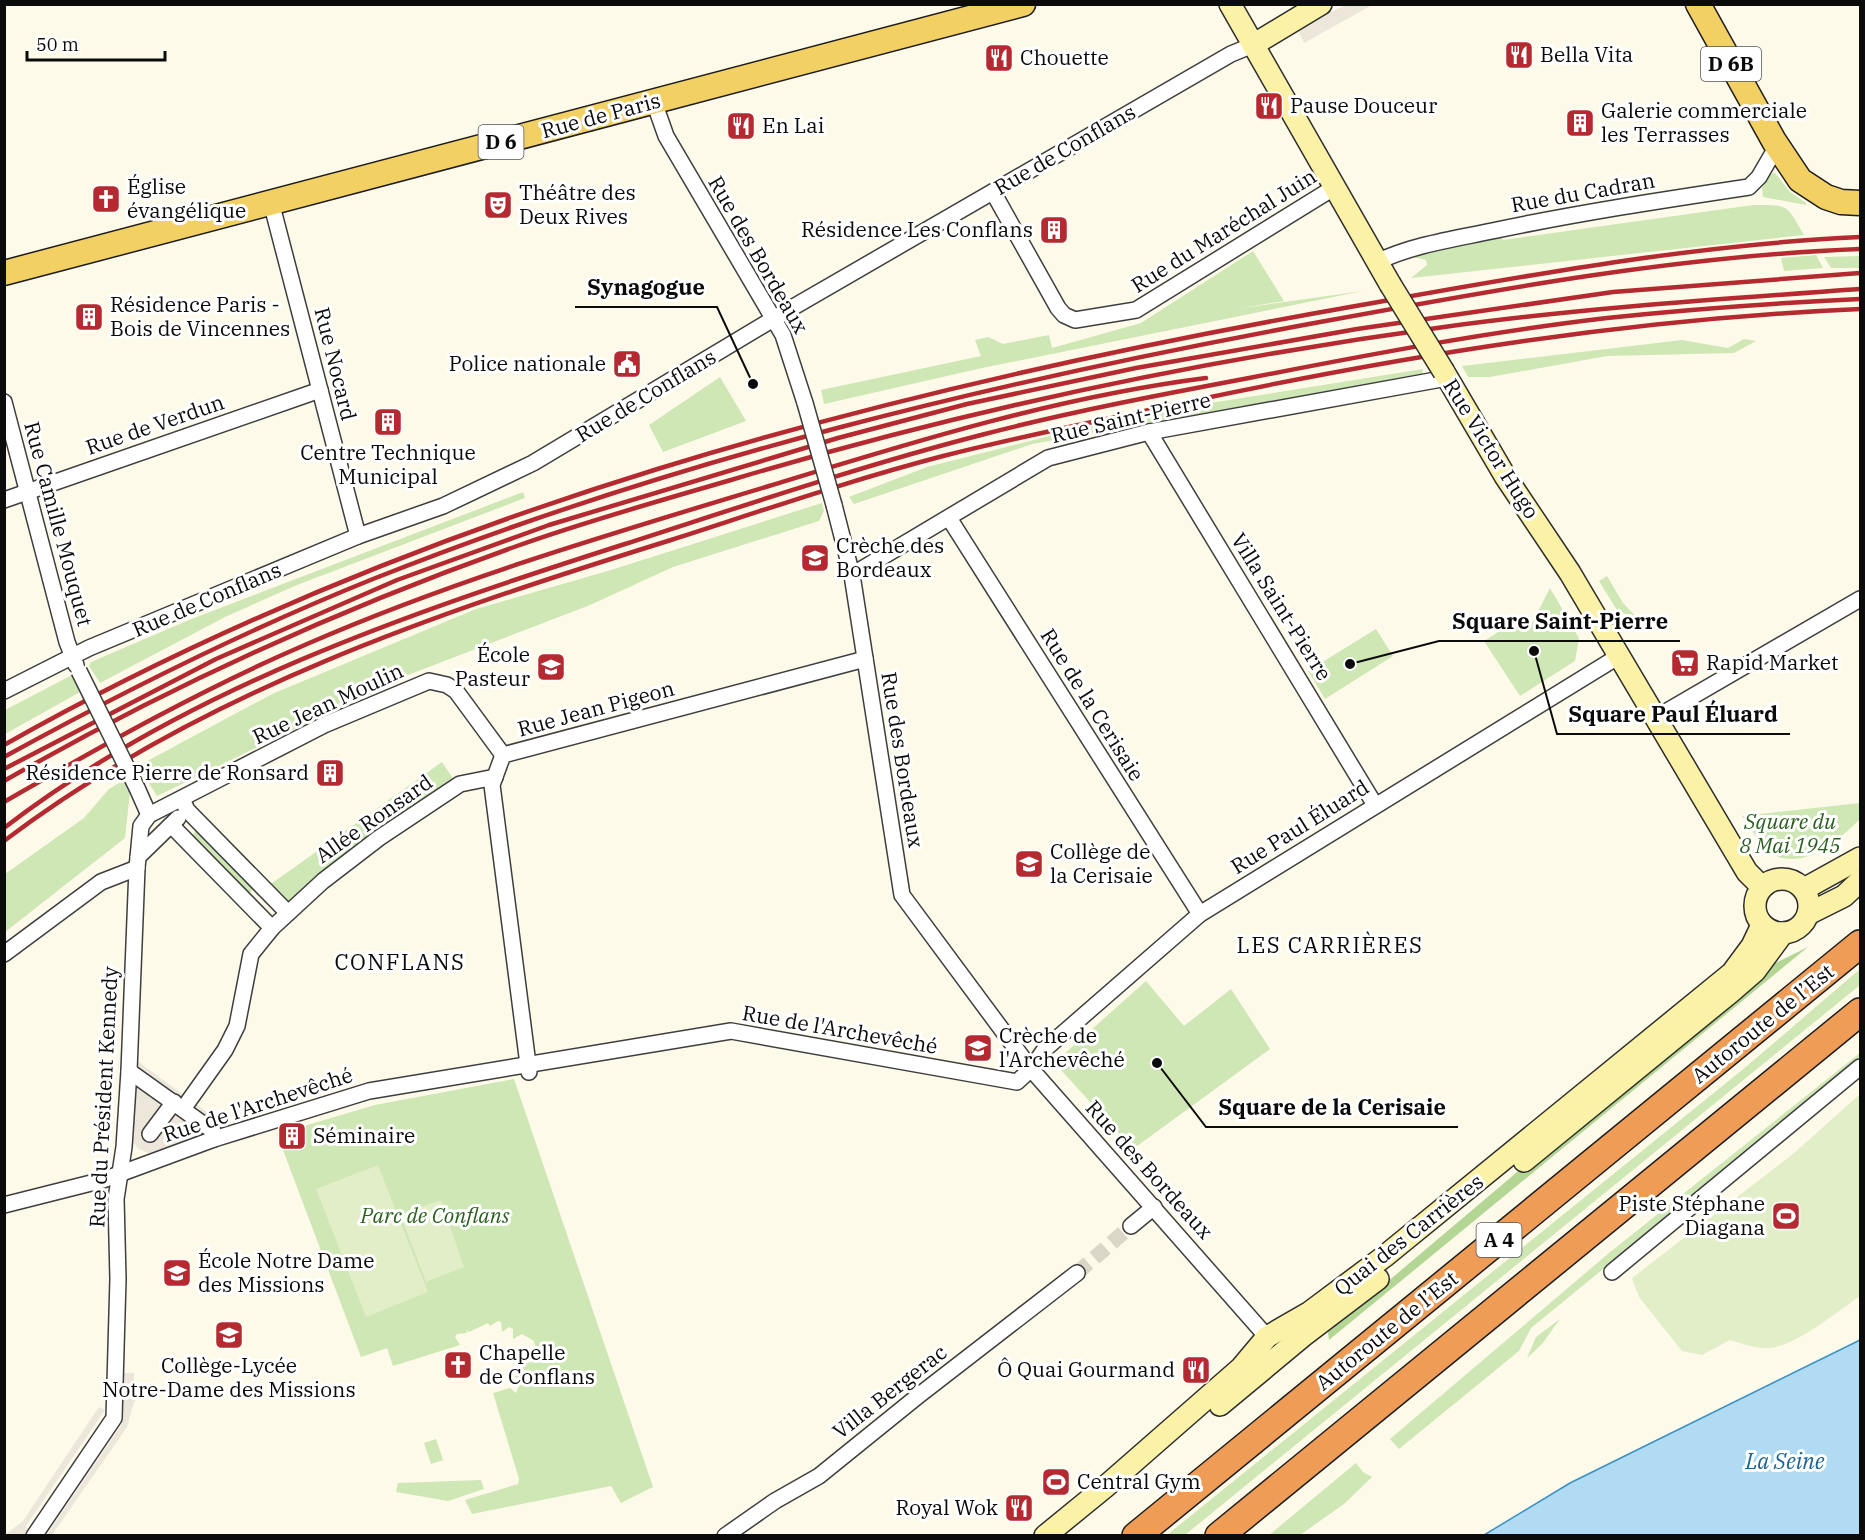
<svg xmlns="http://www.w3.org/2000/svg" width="1865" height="1540" viewBox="0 0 1865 1540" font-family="'IBM Plex Serif',serif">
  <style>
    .green { fill: #cfe6b5 }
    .forest { fill: #b3d695 }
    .pitch { fill: #e1eec7 }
    .plaza { fill: #ece7da }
    .water { fill: #b0dbf3; stroke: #3a90c7; stroke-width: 1.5 }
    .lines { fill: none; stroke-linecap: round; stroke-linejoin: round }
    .street-tunnel { stroke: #dad6c8; stroke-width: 15; stroke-dasharray: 15 8; stroke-linecap: butt }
    .street-casing { stroke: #3e3e3e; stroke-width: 18 }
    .secondary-casing { stroke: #2d2d2d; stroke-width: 24 }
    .primary-casing { stroke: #1c1c1c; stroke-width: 27 }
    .highway-casing { stroke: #1c1c1c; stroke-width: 30 }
    .street { stroke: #fff; stroke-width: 15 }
    .secondary { stroke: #fcf2a7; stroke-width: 21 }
    .primary { stroke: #f3d064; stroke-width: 24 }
    .highway { stroke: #ef9c57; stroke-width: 27 }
    .rail { stroke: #b52930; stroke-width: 4.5 }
    .street-bridge-casing { stroke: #3e3e3e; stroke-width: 18; stroke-linecap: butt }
    .secondary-bridge-casing { stroke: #2d2d2d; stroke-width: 24; stroke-linecap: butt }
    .street-bridge { stroke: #fff; stroke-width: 15 }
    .secondary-bridge { stroke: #fcf2a7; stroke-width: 21 }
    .labels { text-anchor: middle; stroke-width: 6; stroke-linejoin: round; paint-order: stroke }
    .shield { fill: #fff; stroke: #545454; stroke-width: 1.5 }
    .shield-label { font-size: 20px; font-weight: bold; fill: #0b0b0b }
    .poi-label { font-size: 21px; fill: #0b0b0b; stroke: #fff; text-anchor: start }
    .street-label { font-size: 21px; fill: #0b0b0b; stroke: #fff }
    .park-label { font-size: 21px; font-style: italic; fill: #2c5f1f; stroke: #fff }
    .neighbourhood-label { font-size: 22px; letter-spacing: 1.5px; fill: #0b0b0b; stroke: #fff }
    .water-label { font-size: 22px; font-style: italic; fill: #1a6197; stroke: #fff }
    .leader { fill: none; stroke: #0b0b0b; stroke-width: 2 }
    .callout-dot { fill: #0b0b0b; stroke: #fff; stroke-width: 2 }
    .callout-label { font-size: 22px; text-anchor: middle; font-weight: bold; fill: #0b0b0b; stroke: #fff; stroke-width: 6; stroke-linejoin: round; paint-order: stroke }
  </style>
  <rect width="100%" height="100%" fill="#fefae9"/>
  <g class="green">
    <path d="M1775 173 1790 192 1806 203V205L1763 197 1762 188 1771 174Z"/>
    <path d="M1753 205C1789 205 1786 204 1804 235L1411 278 1427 265 1426 260 1409 256 1499 234 1503 240Z"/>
    <path d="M1253 251 1284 301 1235 309 1363 291 982 368 824 404 821 390 981 356 975 340 988 337 1003 344 1049 335 1052 348 1141 323Z"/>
    <path d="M1816 255 1823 268 1784 271 1781 258Z"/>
    <path d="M1860 256V268H1831L1824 257Z"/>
    <path d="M1744 339 1756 341 1734 353 1607 356 1490 377H1468L1462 366 1682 340 1728 348Z"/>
    <path d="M1423 369 1422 374 1032 444 854 504 849 497 927 467 1069 431 1198 405Z"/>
    <path d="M720 377 746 421 663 452 649 425Z"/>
    <path d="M523 492 525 498 297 585 225 617 100 683 89 666 91 662 189 620Z"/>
    <path d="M822 503 824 511 819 521 673 567 590 605 395 680 157 796 138 766 272 694 476 609 611 570Z"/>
    <path d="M1607 576 1623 603 1640 621 1617 610 1599 581Z"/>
    <path d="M1550 588 1579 638 1575 661 1520 696 1484 641 1503 629 1532 623Z"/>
    <path d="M1376 629 1393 656 1325 699 1308 671Z"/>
    <path d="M72 675 80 692 5 734V710Z"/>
    <path d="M442 762 454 780 288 903 271 884Z"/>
    <path d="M124 780 130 792 125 838 5 932V874L84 818 109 789Z"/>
    <path d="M1860 803V819C1842 837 1809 867 1779 857 1764 852 1751 828 1742 816Z"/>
    <path d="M198 829 255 887 246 897 188 839Z"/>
    <path d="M1860 969V985L1185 1535H1167L1747 1066Z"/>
    <path d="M1146 981 1184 1026 1231 989 1270 1049 1133 1149 1061 1070 1063 1055Z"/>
    <path d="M1860 1053V1056L1826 1087 1531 1328 1519 1351 1399 1449 1390 1439 1609 1253Z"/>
    <path d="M514 1079 653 1487 621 1503 611 1486 472 1514 465 1500 518 1484 519 1479 493 1393 510 1388 516 1393 520 1384 515 1376 522 1374 523 1376 526 1373 521 1364 532 1362 530 1360 537 1352 534 1341 522 1334 513 1339V1329L509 1327 502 1332 501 1322 498 1321 490 1326 488 1323 469 1332 466 1330 467 1333 457 1334 455 1337 460 1345 393 1366 387 1348 361 1357 277 1134 375 1105Z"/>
    <path d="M1560 1319 1542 1344 1527 1358 1536 1337Z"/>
    <path d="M436 1439 443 1460 431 1464 424 1443Z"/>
    <path d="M1356 1463 1363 1472 1372 1477 1344 1504 1300 1535H1269Z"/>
    <path d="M481 1480 484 1489 448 1501 396 1492 398 1483Z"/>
  </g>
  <path class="forest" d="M1808 947 1329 1340 1328 1332 1749 976Z"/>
  <g class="pitch">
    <path d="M1860 1094V1296C1837 1312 1803 1340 1776 1347 1761 1351 1743 1344 1730 1340L1702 1355 1682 1351 1639 1297 1632 1278 1793 1154Z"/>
    <path d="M378 1165 428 1292 366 1317 316 1189Z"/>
    <path d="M441 1200 464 1267 426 1282 400 1214Z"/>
  </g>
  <g class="plaza">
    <path d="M1346 5H1372L1304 43 1297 28 1318 13 1321 17Z"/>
    <path d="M136 1060 227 1127 149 1153 138 1149 132 1140Z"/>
    <path d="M123 1373H134V1383L138 1386V1398L134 1402 127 1427 52 1535 46 1536 122 1424Z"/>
    <path d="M99 1407 105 1410 26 1526 27 1532 24 1535H5L23 1521Z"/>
  </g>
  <path class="water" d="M1860 1340V1535H1484L1570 1483Z"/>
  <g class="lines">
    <path class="street-tunnel" d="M1077 1273 1131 1226"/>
    <g class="street-casing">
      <g id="street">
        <path d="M654 102 666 136 783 335 805 403"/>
        <path d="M993 192 1058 308 1064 315 1075 320 1136 310 1335 187"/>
        <path d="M271 202 358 536"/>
        <path d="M1377 262C1412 245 1454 239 1492 231 1577 213 1663 200 1749 187L1759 177 1777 146"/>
        <path d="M4 402 67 642 76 665"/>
        <path d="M1149 432 1375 805"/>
        <path d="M4 500 320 390"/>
        <path d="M834 505 852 575 902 895 1031 1069 1267 1337"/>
        <path d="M949 518 1200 914"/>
        <path d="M852 575 1048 458 1149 432 1447 378"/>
        <path d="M4 691 89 648 358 536 443 506 533 463 790 309 1231 54 1253 45"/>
        <path d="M1657 717 1860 599"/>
        <path d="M137 788 149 815"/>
        <path d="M182 799 187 810 288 913"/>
        <path d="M171 825 272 928"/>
        <path d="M138 857 178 818"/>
        <path d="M4 954 101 882 137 868"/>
        <path d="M129 1071 213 1131 214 1139"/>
        <path d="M529 1072 492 785 503 755 865 659"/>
        <path d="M183 1109 225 1050 237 1026 251 954 272 928 323 881 379 838 460 784 495 777"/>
        <path d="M150 1134 174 1102"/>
        <path d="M4 1205 103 1180 214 1139 369 1091 731 1031 1017 1082 1031 1069 1045 1049 1200 914 1619 656"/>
        <path d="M1131 1226 1154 1207"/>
        <path d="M1612 1272 1860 1067"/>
        <path d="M34 1536 114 1418 118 1279 116 1199 124 1147 129 1071 137 868 141 826 149 815 324 725 429 681 447 685 456 691 503 755"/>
        <path d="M725 1536 775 1501 819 1476 918 1396 1077 1273"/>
      </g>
    </g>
    <g class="secondary-casing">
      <g id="secondary">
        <path d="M1230 4 1390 284"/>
        <path d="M1253 45 1321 4"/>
        <path d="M1444 372 1505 476 1570 573 1747 872 1762 887"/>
        <circle cx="1782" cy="906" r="27"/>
        <path d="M1804 889 1860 858"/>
        <path d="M1808 914 1844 896 1860 881"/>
        <path d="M1524 1161 1732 991 1755 971 1783 933"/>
        <path d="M1220 1405 1303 1336 1378 1279"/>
        <path d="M1045 1536 1105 1487 1241 1368 1267 1337 1310 1312 1385 1256 1732 973 1752 946 1762 925"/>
      </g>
    </g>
    <g class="primary-casing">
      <g id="primary">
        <path d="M1698 4 1774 141 1800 180 1826 197 1841 202 1860 203"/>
        <path d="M4 273 1023 4"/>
      </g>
    </g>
    <g class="highway-casing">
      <g id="highway">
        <path d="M1136 1536 1860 944"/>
        <path d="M1219 1536 1860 1012"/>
      </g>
    </g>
    <use href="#street" class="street"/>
    <use href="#secondary" class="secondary"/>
    <use href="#primary" class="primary"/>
    <use href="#highway" class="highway"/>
    <g class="rail">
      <path d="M4 745C418 511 884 389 1350 307 1519 277 1688 245 1860 237"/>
      <path d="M4 757C124 691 246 630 373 579 677 458 999 381 1320 322 1499 289 1679 256 1860 249"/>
      <path d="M4 769 216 659 397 580 549 525 838 438 967 404 1136 368 1357 329 1613 292 1860 273"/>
      <path d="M4 781C168 687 339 609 517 546 587 521 659 501 731 480 965 410 1202 360 1444 327 1582 308 1721 299 1860 289"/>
      <path d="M4 802C103 745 202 689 307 644 456 579 614 533 769 486 913 442 1057 397 1206 378"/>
      <path d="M4 828C186 688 409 613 625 544 743 506 861 466 981 435 1069 412 1159 395 1249 378 1367 355 1487 332 1607 318 1691 309 1776 303 1860 299"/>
      <path d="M4 841C202 691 437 613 671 540 761 511 851 480 943 456 1022 436 1102 420 1182 403 1406 355 1631 319 1860 309"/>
    </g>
    <g class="street-bridge-casing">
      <g id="street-bridge">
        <path d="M805 403 834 505"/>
        <path d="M79 671 137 788"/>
      </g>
    </g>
    <g class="secondary-bridge-casing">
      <path id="secondary-bridge" d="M1390 284 1444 372"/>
    </g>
    <use href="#street-bridge" class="street-bridge"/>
    <use href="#secondary-bridge" class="secondary-bridge"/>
  </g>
  <defs>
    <g id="restaurant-square" transform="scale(1.5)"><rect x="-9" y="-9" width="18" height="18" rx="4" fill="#b52930" stroke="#fff"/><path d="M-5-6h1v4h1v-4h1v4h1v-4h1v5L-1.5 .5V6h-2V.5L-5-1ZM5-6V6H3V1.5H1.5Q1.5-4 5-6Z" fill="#fff"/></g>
    <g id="building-square" transform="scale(1.5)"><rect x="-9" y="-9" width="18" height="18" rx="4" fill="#b52930" stroke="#fff"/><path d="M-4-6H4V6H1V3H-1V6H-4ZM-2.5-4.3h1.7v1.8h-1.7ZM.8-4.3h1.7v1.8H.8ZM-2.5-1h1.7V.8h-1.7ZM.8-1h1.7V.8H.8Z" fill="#fff"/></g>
    <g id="church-square" transform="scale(1.5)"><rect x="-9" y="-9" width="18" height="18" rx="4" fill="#b52930" stroke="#fff"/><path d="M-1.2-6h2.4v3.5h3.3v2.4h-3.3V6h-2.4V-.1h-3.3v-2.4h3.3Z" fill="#fff"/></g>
    <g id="theatre-square" transform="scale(1.5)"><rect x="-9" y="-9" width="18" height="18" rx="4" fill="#b52930" stroke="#fff"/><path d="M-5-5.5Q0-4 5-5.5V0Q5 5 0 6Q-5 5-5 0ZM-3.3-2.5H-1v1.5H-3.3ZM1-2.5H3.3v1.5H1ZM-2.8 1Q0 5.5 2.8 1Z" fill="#fff"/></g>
    <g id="civic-square" transform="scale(1.5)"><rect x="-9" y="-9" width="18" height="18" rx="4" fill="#b52930" stroke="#fff"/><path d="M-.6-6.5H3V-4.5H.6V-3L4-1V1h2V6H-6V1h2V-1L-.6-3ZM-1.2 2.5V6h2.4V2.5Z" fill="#fff"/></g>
    <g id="school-square" transform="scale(1.5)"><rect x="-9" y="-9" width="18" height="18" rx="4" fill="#b52930" stroke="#fff"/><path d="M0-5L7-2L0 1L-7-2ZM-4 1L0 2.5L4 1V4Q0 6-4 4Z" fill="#fff"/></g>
    <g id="supermarket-square" transform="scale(1.5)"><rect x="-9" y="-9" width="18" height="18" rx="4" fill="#b52930" stroke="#fff"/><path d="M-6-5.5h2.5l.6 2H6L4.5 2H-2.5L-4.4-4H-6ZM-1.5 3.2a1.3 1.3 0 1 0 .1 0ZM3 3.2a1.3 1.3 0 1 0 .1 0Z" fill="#fff"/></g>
    <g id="stadium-square" transform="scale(1.5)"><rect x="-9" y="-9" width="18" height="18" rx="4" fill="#b52930" stroke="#fff"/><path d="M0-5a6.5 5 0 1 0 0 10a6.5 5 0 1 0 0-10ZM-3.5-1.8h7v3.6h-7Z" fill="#fff"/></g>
  </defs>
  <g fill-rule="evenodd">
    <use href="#restaurant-square" x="1519" y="55"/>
    <use href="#restaurant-square" x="999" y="58"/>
    <use href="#restaurant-square" x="1269" y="106"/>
    <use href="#building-square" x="1580" y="123"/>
    <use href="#restaurant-square" x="741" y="126"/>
    <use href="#church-square" x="106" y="199"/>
    <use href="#theatre-square" x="498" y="205"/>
    <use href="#building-square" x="1054" y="230"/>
    <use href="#building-square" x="89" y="317"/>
    <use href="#civic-square" x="627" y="364"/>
    <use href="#building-square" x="388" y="422"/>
    <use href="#school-square" x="815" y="558"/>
    <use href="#supermarket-square" x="1685" y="663"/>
    <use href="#school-square" x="551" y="667"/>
    <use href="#building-square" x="330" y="773"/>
    <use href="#school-square" x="1029" y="864"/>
    <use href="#school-square" x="978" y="1048"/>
    <use href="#building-square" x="292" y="1136"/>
    <use href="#stadium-square" x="1786" y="1216"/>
    <use href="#school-square" x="177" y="1273"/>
    <use href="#school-square" x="229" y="1335"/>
    <use href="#church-square" x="458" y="1365"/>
    <use href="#restaurant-square" x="1196" y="1370"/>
    <use href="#stadium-square" x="1056" y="1482"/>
    <use href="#restaurant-square" x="1019" y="1508"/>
  </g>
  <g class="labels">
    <g class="shield">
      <rect x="1701" y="47" width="60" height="34" rx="4.5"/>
      <rect x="478.5" y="125" width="45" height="34" rx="4.5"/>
      <rect x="1476.5" y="1223" width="45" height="34" rx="4.5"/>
    </g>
    <g class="shield-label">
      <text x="1731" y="71">D 6B</text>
      <text x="501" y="149">D 6</text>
      <text x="1499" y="1247">A 4</text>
    </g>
    <g class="poi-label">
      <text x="1540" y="62">Bella Vita</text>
      <text x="1020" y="65">Chouette</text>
      <text x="1290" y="113">Pause Douceur</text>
      <text x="1601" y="118">Galerie commerciale<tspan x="1601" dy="24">les Terrasses</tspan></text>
      <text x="762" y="133">En Lai</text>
      <text x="127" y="194">Église<tspan x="127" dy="24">évangélique</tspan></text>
      <text x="519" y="200">Théâtre des<tspan x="519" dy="24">Deux Rives</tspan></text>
      <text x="1033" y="237" text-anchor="end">Résidence Les Conflans</text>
      <text x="110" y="312">Résidence Paris -<tspan x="110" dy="24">Bois de Vincennes</tspan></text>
      <text x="606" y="371" text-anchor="end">Police nationale</text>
      <text x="388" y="460" text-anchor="middle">Centre Technique<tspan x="388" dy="24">Municipal</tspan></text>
      <text x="836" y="553">Crèche des<tspan x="836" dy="24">Bordeaux</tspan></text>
      <text x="530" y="662" text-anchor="end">École<tspan x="530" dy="24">Pasteur</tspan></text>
      <text x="1706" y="670">Rapid Market</text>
      <text x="309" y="780" text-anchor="end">Résidence Pierre de Ronsard</text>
      <text x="1050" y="859">Collège de<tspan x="1050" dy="24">la Cerisaie</tspan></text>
      <text x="999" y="1043">Crèche de<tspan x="999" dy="24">l'Archevêché</tspan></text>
      <text x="313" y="1143">Séminaire</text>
      <text x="1765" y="1211" text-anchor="end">Piste Stéphane<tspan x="1765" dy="24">Diagana</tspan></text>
      <text x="198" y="1268">École Notre Dame<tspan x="198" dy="24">des Missions</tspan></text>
      <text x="479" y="1360">Chapelle<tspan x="479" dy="24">de Conflans</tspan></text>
      <text x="229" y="1373" text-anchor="middle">Collège-Lycée<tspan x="229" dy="24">Notre-Dame des Missions</tspan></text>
      <text x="1175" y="1377" text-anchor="end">Ô Quai Gourmand</text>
      <text x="1077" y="1489">Central Gym</text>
      <text x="998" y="1515" text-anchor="end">Royal Wok</text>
    </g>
    <g class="street-label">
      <text transform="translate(601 116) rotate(-15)" y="7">Rue de Paris</text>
      <text transform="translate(1065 150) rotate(-30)" y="7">Rue de Conflans</text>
      <text transform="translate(1583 193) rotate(-10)" y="7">Rue du Cadran</text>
      <text transform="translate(1224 231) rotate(-32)" y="7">Rue du Maréchal Juin</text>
      <text transform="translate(758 255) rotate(60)" y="7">Rue des Bordeaux</text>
      <text transform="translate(335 364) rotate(76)" y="7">Rue Nocard</text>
      <text transform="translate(646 396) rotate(-31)" y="7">Rue de Conflans</text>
      <text transform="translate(1131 418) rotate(-13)" y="7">Rue Saint-Pierre</text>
      <text transform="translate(155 425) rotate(-19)" y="7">Rue de Verdun</text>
      <text transform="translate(1491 449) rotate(58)" y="7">Rue Victor Hugo</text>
      <text transform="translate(58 524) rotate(75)" y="7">Rue Camille Mouquet</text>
      <text transform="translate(207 600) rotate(-23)" y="7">Rue de Conflans</text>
      <text transform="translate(1281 607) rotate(58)" y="7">Villa Saint-Pierre</text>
      <text transform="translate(328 704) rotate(-25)" y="7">Rue Jean Moulin</text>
      <text transform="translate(1092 705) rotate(58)" y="7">Rue de la Cerisaie</text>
      <text transform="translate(596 709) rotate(-15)" y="7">Rue Jean Pigeon</text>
      <text transform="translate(902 760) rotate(81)" y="7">Rue des Bordeaux</text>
      <text transform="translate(374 819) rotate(-35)" y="7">Allée Ronsard</text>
      <text transform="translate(1300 827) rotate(-32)" y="7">Rue Paul Éluard</text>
      <text transform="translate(1763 1024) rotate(-39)" y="7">Autoroute de l’Est</text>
      <text transform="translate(840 1030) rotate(10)" y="7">Rue de l'Archevêché</text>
      <text transform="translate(104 1097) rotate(-87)" y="7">Rue du Président Kennedy</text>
      <text transform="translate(258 1105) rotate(-18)" y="7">Rue de l'Archevêché</text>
      <text transform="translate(1149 1170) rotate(48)" y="7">Rue des Bordeaux</text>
      <text transform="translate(1409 1235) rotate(-38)" y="7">Quai des Carrières</text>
      <text transform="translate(1387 1331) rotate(-39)" y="7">Autoroute de l’Est</text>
      <text transform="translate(890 1392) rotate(-38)" y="7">Villa Bergerac</text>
    </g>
    <g class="park-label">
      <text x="1790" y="829">Square du<tspan x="1790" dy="24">8 Mai 1945</tspan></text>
      <text x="435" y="1223">Parc de Conflans</text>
    </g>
    <g class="neighbourhood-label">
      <text x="1330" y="953">LES CARRIÈRES</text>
      <text x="400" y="970">CONFLANS</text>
    </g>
    <g class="water-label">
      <text x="1785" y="1469">La Seine</text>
    </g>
  </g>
  <path class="leader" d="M753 384L717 307H575M1350 664L1439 641H1680M1534 651L1557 734H1790M1157 1063L1206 1127H1458"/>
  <g class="callout-dot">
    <circle cx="753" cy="384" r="6"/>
    <circle cx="1350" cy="664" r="6"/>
    <circle cx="1534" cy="651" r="6"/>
    <circle cx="1157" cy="1063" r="6"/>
  </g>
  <g class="callout-label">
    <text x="646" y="295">Synagogue</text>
    <text x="1560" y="629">Square Saint-Pierre</text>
    <text x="1673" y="722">Square Paul Éluard</text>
    <text x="1332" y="1115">Square de la Cerisaie</text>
  </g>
  <rect width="1865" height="1540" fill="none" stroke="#0b0b0b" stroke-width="12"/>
  <path d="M27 51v9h138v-9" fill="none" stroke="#0b0b0b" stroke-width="3"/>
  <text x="36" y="51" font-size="18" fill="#0b0b0b" stroke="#ffffff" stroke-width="4.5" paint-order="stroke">50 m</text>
</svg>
